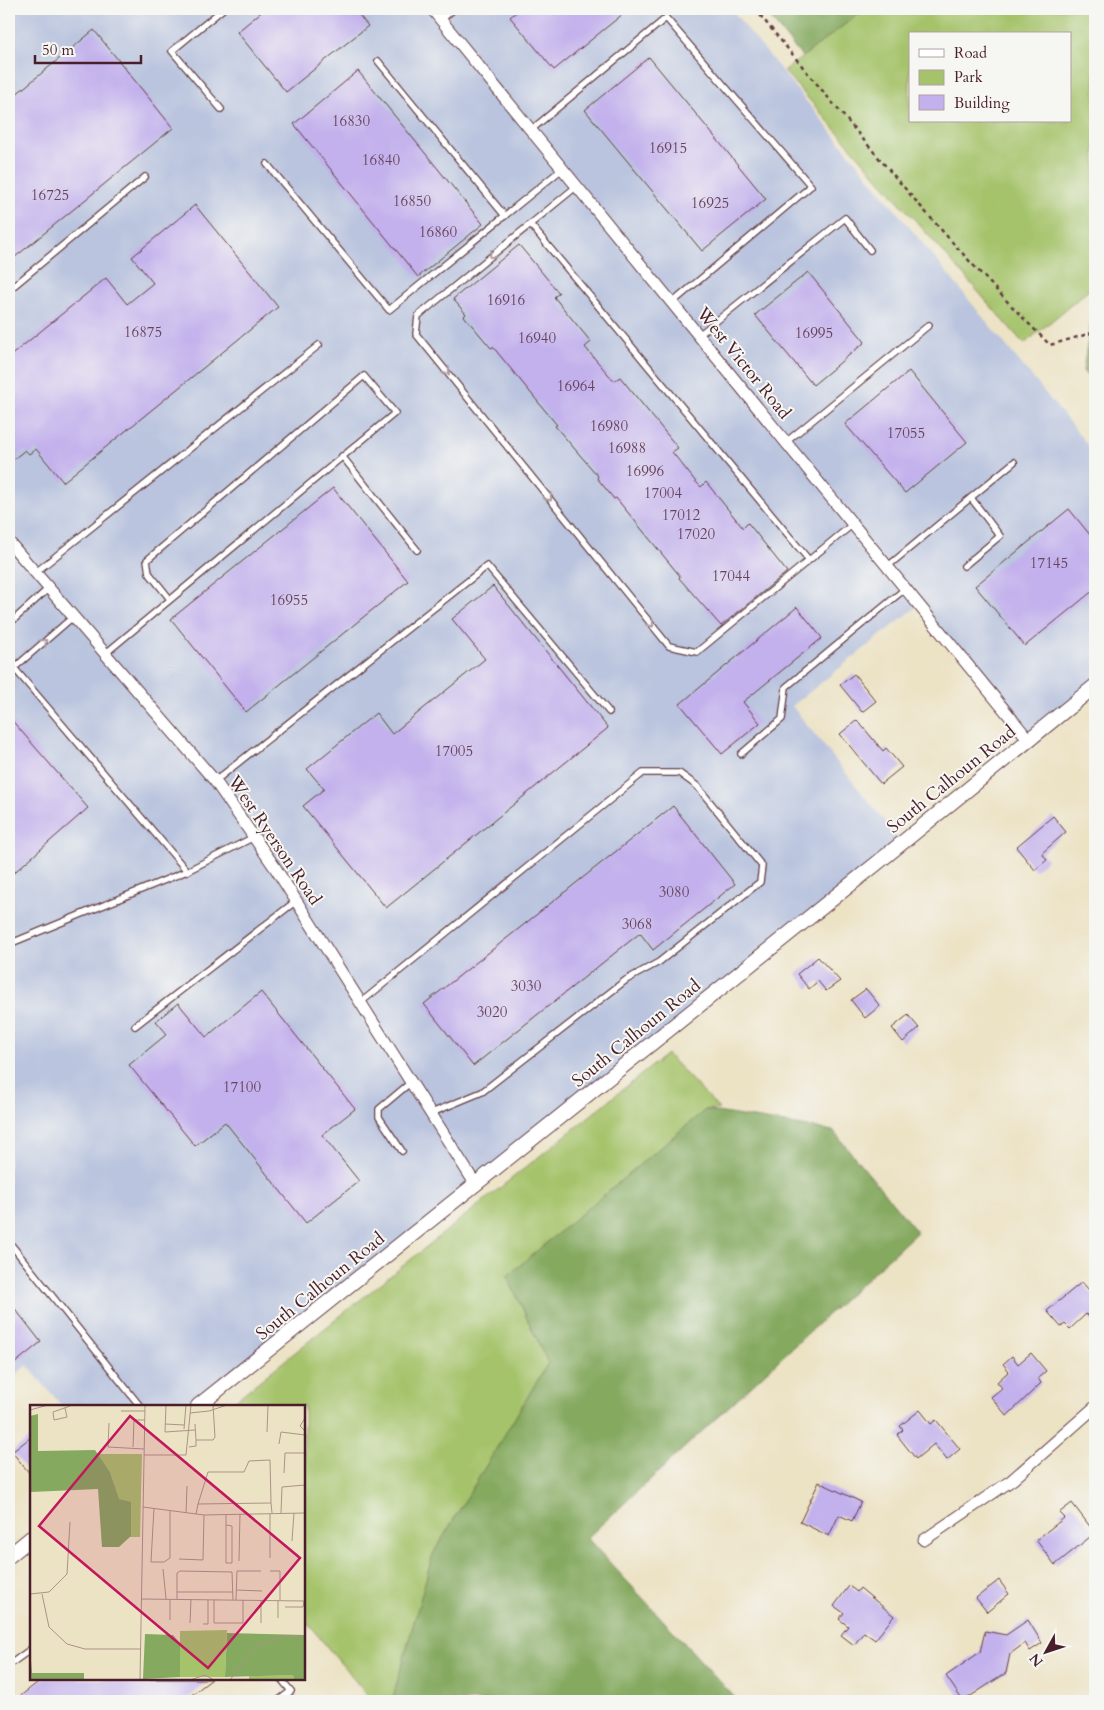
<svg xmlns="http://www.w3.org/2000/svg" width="1104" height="1710" viewBox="0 0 1104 1710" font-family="Cardo,serif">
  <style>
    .industrial { fill: #bac4de }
    .green { fill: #a5c36b; stroke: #78714b; fill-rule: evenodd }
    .forest { fill: #84a95f; stroke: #676445 }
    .building { fill: #c2b1ec }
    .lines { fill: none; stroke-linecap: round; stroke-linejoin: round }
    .service-casing { stroke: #623c42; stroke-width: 8 }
    .minor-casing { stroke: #623c42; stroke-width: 13 }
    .tertiary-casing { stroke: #623c42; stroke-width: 16 }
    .path { stroke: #623c42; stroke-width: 2.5; stroke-dasharray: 4 4; stroke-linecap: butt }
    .service { stroke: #fff; stroke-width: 5.5 }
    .minor { stroke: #fff; stroke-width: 11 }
    .tertiary { stroke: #fff; stroke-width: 14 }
    .oneway { stroke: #ae9aa0 }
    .labels { text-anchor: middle; stroke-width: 4; stroke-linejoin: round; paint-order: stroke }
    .number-label { font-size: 15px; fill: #68445b }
    .street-label { font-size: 18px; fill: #4a1f2b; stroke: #f6f6f2 }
    .inset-road { fill: none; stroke: #ab9487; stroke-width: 1 }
    .view { fill: #c2185b; fill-opacity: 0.15; stroke: #c2185b; stroke-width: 2.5 }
    .inset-edge { fill: none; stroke: #4a1f2b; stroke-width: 2.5 }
  </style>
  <rect width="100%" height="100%" fill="#f6f6f2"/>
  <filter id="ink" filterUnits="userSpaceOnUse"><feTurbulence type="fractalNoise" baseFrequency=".02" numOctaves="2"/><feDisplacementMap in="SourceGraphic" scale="10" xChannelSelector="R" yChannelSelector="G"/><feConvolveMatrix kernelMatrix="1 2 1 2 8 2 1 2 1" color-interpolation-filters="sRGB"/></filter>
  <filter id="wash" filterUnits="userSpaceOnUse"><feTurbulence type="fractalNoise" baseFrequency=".0096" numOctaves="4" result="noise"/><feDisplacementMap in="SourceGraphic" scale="20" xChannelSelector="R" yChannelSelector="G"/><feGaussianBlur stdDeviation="1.12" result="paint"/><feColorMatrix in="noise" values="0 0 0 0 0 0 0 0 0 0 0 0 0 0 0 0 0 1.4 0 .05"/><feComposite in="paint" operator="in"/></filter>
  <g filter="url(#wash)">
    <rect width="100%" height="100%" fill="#ece2c4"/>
    <path class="industrial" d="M9 9H731L1095 454V686L1029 740 919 605 792 706 902 843 198 1406H62L27 1365 9 1380Z"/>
    <g class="green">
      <path d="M865 9H1095V285L1024 344 784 71ZM910 34H1070V121H910Z"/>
      <path d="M667 1054 719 1109 705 1110 507 1276 548 1363 433 1554 392 1701H372L304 1619V1406H228Z"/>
    </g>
    <g class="forest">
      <path d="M763 9H865L802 57Z"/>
      <path d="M1095 295V386L1083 371Z"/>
      <path d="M705 1110 833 1131 917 1232 587 1538 738 1701H392L433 1554 548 1363 507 1276Z"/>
    </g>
    <g id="blocks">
      <g class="building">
        <path d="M265 9H354L368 26 286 92 237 32Z"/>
        <path d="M520 9H629L554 70 510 17Z"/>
        <path d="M94 30 173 128 9 262V100Z"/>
        <path d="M649 57 766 199 702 251 585 110Z"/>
        <path d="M358 71 483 224 418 277 294 124Z"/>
        <path d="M195 205 278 307 63 482 36 449 29 454 25 450 9 463V400L14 396 9 389V357L106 278 127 304 153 283 132 257Z"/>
        <path d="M519 245 559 293 554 297 591 342 585 347 589 352 614 381 620 377 678 448 672 452 696 482 701 487 706 482 743 528 748 523 787 572 721 626 679 578 680 576 616 498 614 499 597 478 598 476 555 426 557 425 493 347 491 348 464 316 466 314 453 299Z"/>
        <path d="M808 272 865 342 813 385 755 315Z"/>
        <path d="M909 371 967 442 905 493 845 424Z"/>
        <path d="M333 488 408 581 246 712 171 619Z"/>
        <path d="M1069 509 1095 541V589L1025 646 975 586Z"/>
        <path d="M493 586 608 728 386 908 303 806 324 789 307 769 376 713 392 734 485 659 452 619Z"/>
        <path d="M797 607 822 638 743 702 760 723 722 754 680 704Z"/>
        <path d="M854 674 876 701 862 712 840 685Z"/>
        <path d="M9 717 88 808 9 877Z"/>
        <path d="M857 720 883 751 886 748 902 767 881 784 840 734Z"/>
        <path d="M673 806 735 884 653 950 640 933 473 1066 424 1004Z"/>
        <path d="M1053 816 1066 832 1042 853 1047 860 1035 870 1016 847Z"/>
        <path d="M818 957 840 981 826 991 818 981 809 989 797 974Z"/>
        <path d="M866 989 880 1006 865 1018 851 1000Z"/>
        <path d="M261 992 355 1109 322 1135 359 1181 306 1223 225 1122 195 1146 129 1065 167 1034 156 1021 178 1003 206 1037Z"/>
        <path d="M908 1015 919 1028 903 1042 892 1028Z"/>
        <path d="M1082 1282 1095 1297V1324L1086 1314 1070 1329 1065 1324 1061 1327 1047 1311Z"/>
        <path d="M9 1301 41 1342 9 1368Z"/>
        <path d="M1031 1353 1046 1371 1038 1378 1041 1383 1007 1416 991 1397 1002 1388 997 1382 1009 1371 1003 1364 1012 1356 1018 1364Z"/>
        <path d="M920 1410 931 1424 936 1420 960 1449 947 1460 934 1444 916 1459 897 1435 903 1430 900 1426Z"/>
        <path d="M31 1437V1475L12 1452Z"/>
        <path d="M819 1482 861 1502 852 1521 839 1515 829 1536 800 1522Z"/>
        <path d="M1072 1503 1095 1533 1055 1565 1036 1540 1064 1518 1059 1513Z"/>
        <path d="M999 1580 1009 1594 987 1612 976 1598Z"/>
        <path d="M849 1586 857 1592 860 1588 894 1616 875 1640 864 1632 854 1645 841 1635 848 1626 839 1619 844 1613 834 1606Z"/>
        <path d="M1028 1620 1042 1643 1030 1651 1025 1643 1010 1654 1006 1673 963 1701 946 1676 980 1652 985 1631 1006 1635Z"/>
        <path d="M42 1679H212L184 1701H14Z"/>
      </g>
    </g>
  </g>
  <g filter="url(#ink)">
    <use href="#blocks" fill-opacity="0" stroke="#623c42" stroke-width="1"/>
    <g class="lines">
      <g class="service-casing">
        <g id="service">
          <path d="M441 20 454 9"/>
          <path d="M378 61 505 216"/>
          <path d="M221 109 172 51 223 9"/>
          <path d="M531 130 666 18 811 186 672 303"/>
          <path d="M267 164 389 310 562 169"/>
          <path d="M577 186 418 316 416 334 669 646 697 652 853 524"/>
          <path d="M530 224 809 560"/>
          <path d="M9 290 145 177"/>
          <path d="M699 335 845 218 870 250"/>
          <path d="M786 442 929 325"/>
          <path d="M342 456 417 550"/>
          <path d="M888 566 1014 462"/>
          <path d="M964 566 1000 536 971 498"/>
          <path d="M36 572 319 345"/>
          <path d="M9 624 49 588"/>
          <path d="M106 653 395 413 364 376 147 560 149 573 170 599"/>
          <path d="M9 662 187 871 254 837"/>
          <path d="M14 668 74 616"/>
          <path d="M741 754 782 719 786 687 906 588"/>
          <path d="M215 781 487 566 609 712"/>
          <path d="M9 944 187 871"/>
          <path d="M360 1003 643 773H679L697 786 762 866 760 882 659 962 626 980 482 1092 429 1114"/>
          <path d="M135 1026 296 901"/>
          <path d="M402 1151 379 1117V1109L410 1083"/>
          <path d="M9 1242 140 1406"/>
          <path d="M9 1665 31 1649"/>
          <path d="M278 1701 291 1691 281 1679"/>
        </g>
      </g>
      <g class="minor-casing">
        <g id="minor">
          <path d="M432 9 1029 740"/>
          <path d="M9 542 215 781 276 869 476 1185"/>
          <path d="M924 1540 1012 1480 1095 1407"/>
        </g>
      </g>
      <g class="tertiary-casing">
        <g id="tertiary">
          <path d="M198 1406 876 864 1095 686"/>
          <path d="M9 1556 31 1538"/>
        </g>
      </g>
      <path class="path" d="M755 9C850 124 944 240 1050 345L1095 332"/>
      <use href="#service" class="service"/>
      <use href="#minor" class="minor"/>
      <use href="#tertiary" class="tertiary"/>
    </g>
    <defs><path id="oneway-chevron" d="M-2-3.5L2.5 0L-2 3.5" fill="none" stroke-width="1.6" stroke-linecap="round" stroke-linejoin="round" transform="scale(1.25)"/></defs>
    <g class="oneway">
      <use href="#oneway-chevron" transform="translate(492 255) rotate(141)"/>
      <use href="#oneway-chevron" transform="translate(447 372) rotate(51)"/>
      <use href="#oneway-chevron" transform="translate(549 498) rotate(51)"/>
      <use href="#oneway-chevron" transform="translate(651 624) rotate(51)"/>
      <use href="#oneway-chevron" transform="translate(44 642) rotate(-41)"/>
    </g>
  </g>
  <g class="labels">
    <g class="number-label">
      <text x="351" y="126">16830</text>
      <text x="668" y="153">16915</text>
      <text x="381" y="165">16840</text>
      <text x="50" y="200">16725</text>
      <text x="412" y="206">16850</text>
      <text x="710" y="208">16925</text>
      <text x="438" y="237">16860</text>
      <text x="506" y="305">16916</text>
      <text x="143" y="337">16875</text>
      <text x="814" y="338">16995</text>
      <text x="537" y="343">16940</text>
      <text x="576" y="391">16964</text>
      <text x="609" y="431">16980</text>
      <text x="906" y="438">17055</text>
      <text x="627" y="453">16988</text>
      <text x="645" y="476">16996</text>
      <text x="663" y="498">17004</text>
      <text x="681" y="520">17012</text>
      <text x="696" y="539">17020</text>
      <text x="1049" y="568">17145</text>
      <text x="731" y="581">17044</text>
      <text x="289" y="605">16955</text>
      <text x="454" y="756">17005</text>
      <text x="674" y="897">3080</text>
      <text x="637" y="929">3068</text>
      <text x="526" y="991">3030</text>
      <text x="492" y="1017">3020</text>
      <text x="242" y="1092">17100</text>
    </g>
    <g class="street-label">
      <text transform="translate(744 363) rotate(51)" y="6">West Victor Road</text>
      <text transform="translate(951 779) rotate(-39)" y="6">South Calhoun Road</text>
      <text transform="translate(275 840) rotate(56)" y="6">West Ryerson Road</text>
      <text transform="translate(636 1033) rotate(-39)" y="6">South Calhoun Road</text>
      <text transform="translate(320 1286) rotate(-39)" y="6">South Calhoun Road</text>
    </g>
  </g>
  <g transform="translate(30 1405)">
    <rect width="275" height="275" fill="#ece2c4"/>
    <path d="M67 49H112L110 132H100L80 67ZM197 225 195 272H150V226ZM263 270 264 275H219V271Z" fill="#a5c36b"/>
    <path d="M8 9V46L65 45 80 67 89 94 101 97V131L89 142H72L68 84 1 87 0 11ZM197 228 275 230V275H264L263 270 195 272ZM115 229 143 230 150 238V272L113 274ZM0 244 2 268H54V275H0Z" fill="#84a95f"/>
    <path class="inset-road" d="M136 0 135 27 165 25M35 3 37 12 24 15 23 7 40 1M0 5 18 0M91 6H115M160 8 179 6 197 0M275 13 270 21 275 26M79 18 78 42 114 44M135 19 154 20M165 19 166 35M154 24 156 0M237 27 238 0M249 39 251 27 275 30M103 42 104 15H115M159 42 166 41V35H183L185 32 183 0M114 50H156L161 0M254 68 255 48H275M168 99 178 67H214L219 56 240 55 241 98M113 102 174 110 275 108M124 103 121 157H134L140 153V106M156 108 157 81M251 108 252 82 275 80M166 109 168 99 241 98 242 108M196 120 202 121V158H196V110M262 136 264 108M240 153V109M149 154 173 155 174 110M209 156 210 109M133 164 136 194M240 166H250V195M206 185 232 186M147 187H203M0 189 19 187 37 169 40 117M12 189 19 222 37 239 55 244H110M111 194 275 196M147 194V168L150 166 202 167 203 195M184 195V218H213V195M206 195 207 166H231M255 202H273L274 196M248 213V195M140 215V194M160 218 161 194M231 218V195M173 219H178V195M110 275 115 0M160 275 175 270 184 275M200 275 225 242 253 231 275 232"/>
    <path class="view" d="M100 11 270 153 178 263 9 121Z"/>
    <rect width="275" height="275" class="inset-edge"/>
  </g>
  <rect width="1104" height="1710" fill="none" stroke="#f6f6f2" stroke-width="30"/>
  <rect x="909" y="32" width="162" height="90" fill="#f6f6f2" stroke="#b1a0a2"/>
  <rect x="919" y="49" width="25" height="8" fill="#ffffff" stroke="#b1a0a2"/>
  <text x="954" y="58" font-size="15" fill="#4a1f2b">Road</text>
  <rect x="919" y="70" width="25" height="15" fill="#a5c36b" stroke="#b1a0a2"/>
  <text x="954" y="82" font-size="15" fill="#4a1f2b">Park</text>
  <rect x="919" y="95" width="25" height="15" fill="#c2b1ec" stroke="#b1a0a2"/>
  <text x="954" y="108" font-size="15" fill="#4a1f2b">Building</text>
  <g transform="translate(1046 1652) rotate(230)" stroke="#f6f6f2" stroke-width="4" paint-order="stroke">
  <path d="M0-4L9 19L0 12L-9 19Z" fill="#4a1f2b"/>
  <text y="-8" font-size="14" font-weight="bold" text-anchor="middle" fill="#4a1f2b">N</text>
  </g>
  <path d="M35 55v8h106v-8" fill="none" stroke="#4a1f2b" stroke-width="2.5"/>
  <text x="42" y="55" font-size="15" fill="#4a1f2b" stroke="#f6f6f2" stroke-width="4" paint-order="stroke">50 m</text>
</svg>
